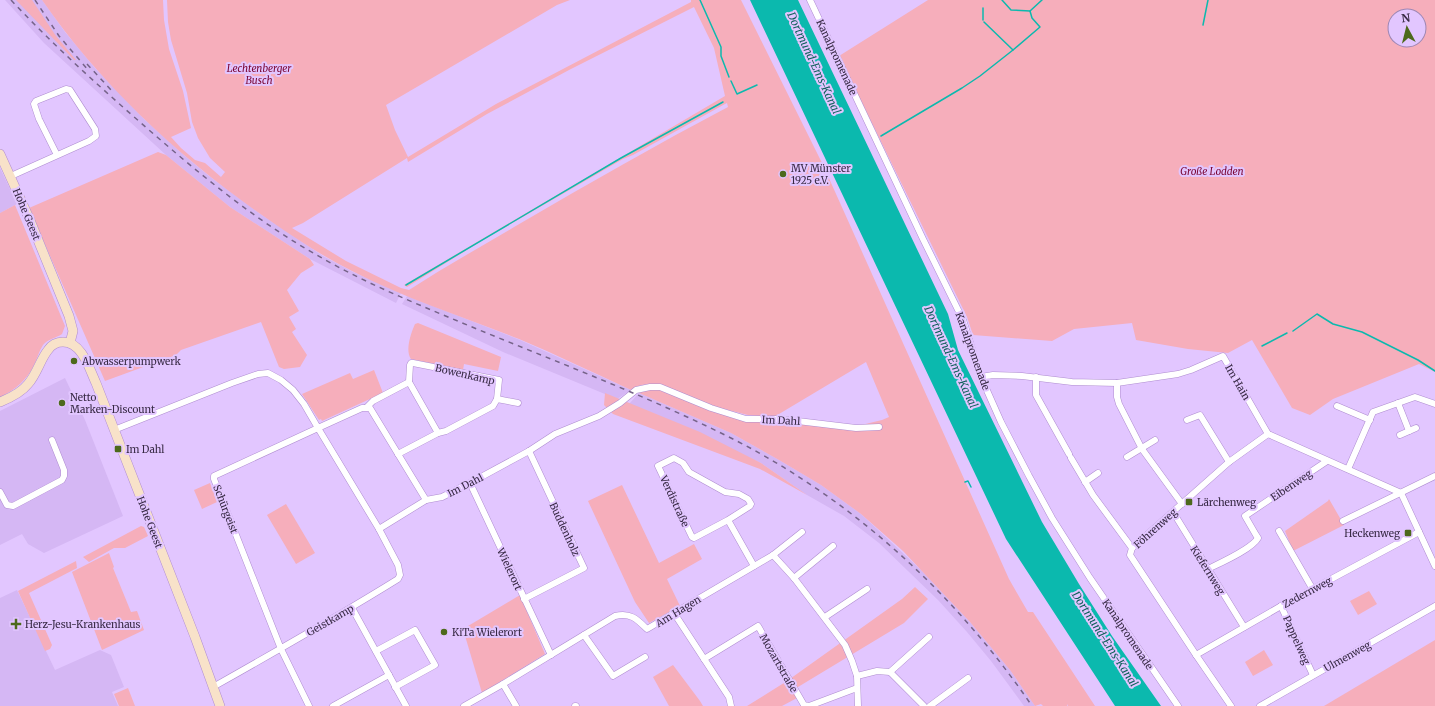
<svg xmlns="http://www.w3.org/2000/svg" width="1435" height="706" viewBox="0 0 1435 706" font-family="Merriweather,serif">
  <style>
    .built { fill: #d5b7f4 }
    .green { fill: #f6aebb; fill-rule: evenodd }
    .water { fill: #0bb9ae }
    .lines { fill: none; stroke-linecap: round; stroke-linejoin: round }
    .stream { stroke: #0bb9ae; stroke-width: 1.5 }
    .street-casing { stroke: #af8dd0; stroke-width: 7 }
    .secondary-casing { stroke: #af8dd0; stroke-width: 10 }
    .street { stroke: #fff; stroke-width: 6 }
    .secondary { stroke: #f8e2c9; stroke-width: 9 }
    .rail { stroke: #766389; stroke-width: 1.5; stroke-dasharray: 5 5; stroke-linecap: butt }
    .poi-dot { fill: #4d691c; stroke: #e2c6ff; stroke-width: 1.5 }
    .labels { text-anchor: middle; stroke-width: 4; stroke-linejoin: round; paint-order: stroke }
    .street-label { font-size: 10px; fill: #372944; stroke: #e2c6ff }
    .park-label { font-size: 10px; font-style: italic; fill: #790432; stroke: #e2c6ff }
    .poi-label { font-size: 10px; fill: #372944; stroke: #e2c6ff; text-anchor: start }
    .water-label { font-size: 11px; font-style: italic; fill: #10615b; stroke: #e2c6ff }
  </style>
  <rect width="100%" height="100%" fill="#e2c6ff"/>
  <g class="built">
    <path d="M5 0H42L65 32 94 67 145 120 185 156 209 176 259 213 323 256 353 272 401 293 396 303 310 259 230 207 166 155 44 43Z"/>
    <path d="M0 168 17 204 0 213Z"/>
    <path d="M407 296 520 340 631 390 617 399 503 352 402 304Z"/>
    <path d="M65 378 85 420 123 516 44 553 28 544 22 534 0 545V411Z"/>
    <path d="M639 393 731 433 779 460 821 485 861 514 921 570 970 622 1010 670 1035 706H1024L991 661 967 632 938 600 879 543 844 516 807 495 761 463 629 404Z"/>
    <path d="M17 590 55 670 100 650 111 655 124 687 112 692 118 706H0V598Z"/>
  </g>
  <g class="green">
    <path d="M16 0H32L56 36 76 60H74Z"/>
    <path d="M42 0H163L164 20 169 49 183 91 191 128 171 137 181 148 195 160 205 163 221 177 225 172 210 158 198 138 192 122 187 93 171 40 168 22 167 0H570L557 5 386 105 395 130 408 157 496 104 691 2V0H741L823 165 1009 579 1028 612H1033L1095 706H1068L1067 704V706H1043L1041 704 1035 706 1010 670 970 622 903 551 861 514 821 485 779 460 731 433 639 393 642 390 661 389 736 418 857 426 882 420 889 417 866 362 774 417 748 415 712 406 662 385 651 384 641 385 631 390C594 373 557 355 519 339 464 317 406 299 352 271 324 257 298 240 272 222 184 162 103 88 42 0ZM694 7 714 48 725 96 404 285 407 287 483 240 623 159 633 155 725 104 727 103 728 107C658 144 589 183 521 223 484 245 446 266 409 290L401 288 346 261 292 228 303 223 407 158 408 162 487 114 569 70Z"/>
    <path d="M928 0H1435V372L1419 364 1333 399 1310 415 1292 408 1252 340 1228 353 1188 349 1136 340 1132 323 1074 329 1052 341 973 335 967 317 839 56ZM1395 16H1419V40H1395Z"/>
    <path d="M158 152 166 155 230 207 310 259 314 265 301 273 287 290 299 311 289 317 296 329 292 332 307 355 300 367 284 369 279 367 261 322 181 350 176 355 105 381 29 208Z"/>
    <path d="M15 205 65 326 62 334C56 338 48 339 43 345 39 351 37 359 34 365 27 380 15 390 0 397V213Z"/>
    <path d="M418 323 501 357 498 371 464 364 463 370 411 359C405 350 411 333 415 324Z"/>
    <path d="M374 370 383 393 322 421 321 419 319 420 302 394 350 373 353 379Z"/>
    <path d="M605 393 700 432 761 463 807 495 760 469 613 414 604 405Z"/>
    <path d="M210 483 217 502 202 509 194 490Z"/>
    <path d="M622 485 659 563 694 544 702 559 667 579 680 606 649 623 635 602 588 501Z"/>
    <path d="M1329 499 1344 525 1293 551 1285 531 1328 501Z"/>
    <path d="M286 504 315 553 296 564 267 515Z"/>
    <path d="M141 526 144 527 148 536 125 548H114L89 562 83 557Z"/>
    <path d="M109 553 114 567 113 568 131 612 137 611 144 630 102 650 72 572Z"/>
    <path d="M76 561 77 568 29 593 52 645 50 649 45 651 18 591Z"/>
    <path d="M915 587 928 599 904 623 793 690 797 698 782 706H747L787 681 902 599Z"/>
    <path d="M1369 591 1377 604 1358 615 1350 601Z"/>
    <path d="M520 595 545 654 482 693 463 629Z"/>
    <path d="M1435 640V706H1324Z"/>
    <path d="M1264 650 1273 665 1253 676 1245 662Z"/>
    <path d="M673 665 700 701 703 706H669L653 677Z"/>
    <path d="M128 688 135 706H119L114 694Z"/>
  </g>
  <path class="water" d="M750 0H798L948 314 958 350 1042 522 1079 584 1112 636 1161 706H1115L1006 539Z"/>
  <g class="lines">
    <g class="stream">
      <path d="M700 0 721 47V56L729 77"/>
      <path d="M983 8V20"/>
      <path d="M1030 11 1042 0"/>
      <path d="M984 22 1013 50 1040 27 1032 18 1030 11 1011 10 1002 0"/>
      <path d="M1203 25 1208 0"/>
      <path d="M731 81 737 94 757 85"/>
      <path d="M881 136 962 88 980 76 1013 50"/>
      <path d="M406 285 621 158 723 102"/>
      <path d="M1293 331 1317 314 1333 324 1362 332 1418 360 1435 371"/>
      <path d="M1262 346 1287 333"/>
      <path d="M965 482 968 481 971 487"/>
    </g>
    <g class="street-casing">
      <g id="street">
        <path d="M810 0 923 239 963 320 981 377 1001 422 1029 476 1052 518 1090 578 1178 706"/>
        <path d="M11 176 89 141 96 136 95 129 70 90 66 89 36 101 34 104 39 119 57 155"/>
        <path d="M981 377 993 375 1022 376 1072 382 1117 383 1178 374 1191 370 1223 356 1268 434 1401 493"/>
        <path d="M1036 377V395L1069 454"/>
        <path d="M409 382 410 365 411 363H413L499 380 497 399 493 406 446 431 438 433"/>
        <path d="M1117 383V397L1119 404 1142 449 1182 504"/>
        <path d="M497 399 518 403"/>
        <path d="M1398 403 1409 431"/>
        <path d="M1337 406 1370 420"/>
        <path d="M367 407 373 401 409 382 438 433 398 454"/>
        <path d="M1187 420 1200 415 1229 462"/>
        <path d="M114 430 232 383 258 374 268 373 281 380 293 390 304 404 318 428 362 408H370L426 500 442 497 470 483 529 451 555 434 599 416 620 403 636 390 650 387H660L711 408 746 419H781L856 428 879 427"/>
        <path d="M1400 435 1416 428"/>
        <path d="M1127 457 1155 440"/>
        <path d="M1071 458 1093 495 1132 548"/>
        <path d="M1348 469 1373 412 1415 397 1435 404"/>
        <path d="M1085 482 1098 473"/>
        <path d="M470 483 551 655"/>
        <path d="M0 492 7 505 13 506 62 480 64 476V470L52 440"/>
        <path d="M1401 493 1435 566"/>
        <path d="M1173 512 1244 627"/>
        <path d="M728 520 694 538 692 537 658 466 674 458 683 463 689 472 725 492 739 494 748 499 751 504 750 506 728 520 754 566"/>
        <path d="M1343 521 1435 476"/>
        <path d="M379 529 426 500"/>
        <path d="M1279 531 1312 588"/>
        <path d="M773 555 794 578 845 645 852 661 857 676 858 706"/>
        <path d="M1208 569C1220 563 1252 549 1258 538L1256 535 1245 516 1327 461"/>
        <path d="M794 578 833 546"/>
        <path d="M524 599 584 568 529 451"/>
        <path d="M1281 606 1313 675"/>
        <path d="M352 608 406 706"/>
        <path d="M674 613 729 697 731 706"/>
        <path d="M825 617 867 589"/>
        <path d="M584 635 613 676 645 657"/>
        <path d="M376 651 415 630 435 665 395 687"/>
        <path d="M1196 655 1281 606 1419 532"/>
        <path d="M704 659 758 626 804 705 809 706 857 688"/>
        <path d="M890 672 929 637"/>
        <path d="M857 676 877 671 890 672 924 706"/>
        <path d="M503 684 516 706"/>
        <path d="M213 687C275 652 337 617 398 579L400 575 398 565 379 529 318 428 214 476V479L281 649 309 706"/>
        <path d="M333 706 389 675"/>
        <path d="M464 706 503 684 615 616C630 612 637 619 647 629L773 555 802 532"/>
        <path d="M575 706H576"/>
        <path d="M930 706 968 678"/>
        <path d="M1231 706 1196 655 1130 555 1132 548 1229 462 1268 434"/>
        <path d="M1260 706 1435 606"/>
      </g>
    </g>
    <g class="secondary-casing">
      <g id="secondary">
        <path d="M0 154 29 218 69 316 73 331 70 343"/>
        <path d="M0 402C10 398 21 393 28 384 37 374 40 360 48 350 52 344 57 342 63 342 82 342 89 368 96 383L195 637 220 706"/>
      </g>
    </g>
    <use href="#street" class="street"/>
    <use href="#secondary" class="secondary"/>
    <g class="rail">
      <path d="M11 0C54 46 101 88 149 130 203 177 259 223 322 258 362 281 405 299 448 317 541 356 636 391 727 436 850 497 955 593 1032 706"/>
      <path d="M35 0 59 36 89 71"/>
      <path d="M87 64 112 91"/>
    </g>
  </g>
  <g class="poi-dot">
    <circle cx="783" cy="174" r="4"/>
    <circle cx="74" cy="361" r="4"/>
    <circle cx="62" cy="403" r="4"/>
    <rect x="114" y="445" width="8" height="8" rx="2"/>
    <rect x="1185" y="498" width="8" height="8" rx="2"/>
    <rect x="1404" y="529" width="8" height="8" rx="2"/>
    <path d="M14 618h4v4h4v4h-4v4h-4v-4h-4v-4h4z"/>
    <circle cx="444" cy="632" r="4"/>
  </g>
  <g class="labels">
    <g class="street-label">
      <text transform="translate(837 57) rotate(65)" y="4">Kanalpromenade</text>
      <text transform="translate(27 214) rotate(67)" y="4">Hohe Geest</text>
      <text transform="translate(973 351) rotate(70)" y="4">Kanalpromenade</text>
      <text transform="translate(465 374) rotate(13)" y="4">Bowenkamp</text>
      <text transform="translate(1238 382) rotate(60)" y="4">Im Hain</text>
      <text transform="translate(781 420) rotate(3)" y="4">Im Dahl</text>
      <text transform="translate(465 485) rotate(-27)" y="4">Im Dahl</text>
      <text transform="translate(1291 485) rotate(-34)" y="4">Eibenweg</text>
      <text transform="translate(675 501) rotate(65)" y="4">Verdistraße</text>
      <text transform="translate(226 509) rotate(69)" y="4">Schürgeist</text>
      <text transform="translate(150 522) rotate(69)" y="4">Hohe Geest</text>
      <text transform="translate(1155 528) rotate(-42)" y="4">Föhrenweg</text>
      <text transform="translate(565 529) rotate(65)" y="4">Buddenholz</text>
      <text transform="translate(510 569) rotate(65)" y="4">Wielerort</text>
      <text transform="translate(1208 570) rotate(58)" y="4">Kiefernweg</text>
      <text transform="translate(1307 592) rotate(-28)" y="4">Zedernweg</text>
      <text transform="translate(678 611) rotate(-31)" y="4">Am Hagen</text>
      <text transform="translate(330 620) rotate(-30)" y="4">Geistkamp</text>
      <text transform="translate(1128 634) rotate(56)" y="4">Kanalpromenade</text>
      <text transform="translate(1297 640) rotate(66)" y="4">Pappelweg</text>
      <text transform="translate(1347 656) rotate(-29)" y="4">Ulmenweg</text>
      <text transform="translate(779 663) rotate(60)" y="4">Mozartstraße</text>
    </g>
    <g class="park-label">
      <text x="259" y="72">Lechtenberger<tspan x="259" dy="12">Busch</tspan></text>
      <text x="1212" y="175">Große Lodden</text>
    </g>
    <g class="poi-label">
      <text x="791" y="172">MV Münster<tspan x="791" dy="12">1925 e.V.</tspan></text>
      <text x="82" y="365">Abwasserpumpwerk</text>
      <text x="70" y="401">Netto<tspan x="70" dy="12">Marken-Discount</tspan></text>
      <text x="126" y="453">Im Dahl</text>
      <text x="1197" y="506">Lärchenweg</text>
      <text x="1400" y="537" text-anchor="end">Heckenweg</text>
      <text x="25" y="628">Herz-Jesu-Krankenhaus</text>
      <text x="452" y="636">KiTa Wielerort</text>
    </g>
    <g class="water-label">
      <text transform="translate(814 63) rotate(65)" y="4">Dortmund-Ems-Kanal</text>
      <text transform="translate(951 357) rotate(65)" y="4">Dortmund-Ems-Kanal</text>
      <text transform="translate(1105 639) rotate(57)" y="4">Dortmund-Ems-Kanal</text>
    </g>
  </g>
  <g transform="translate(1407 28) rotate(353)"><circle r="19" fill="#e2c6ff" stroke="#9e87b4"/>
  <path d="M0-3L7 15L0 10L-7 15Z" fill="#4d691c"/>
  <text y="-6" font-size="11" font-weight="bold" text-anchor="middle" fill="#372944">N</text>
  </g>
</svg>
